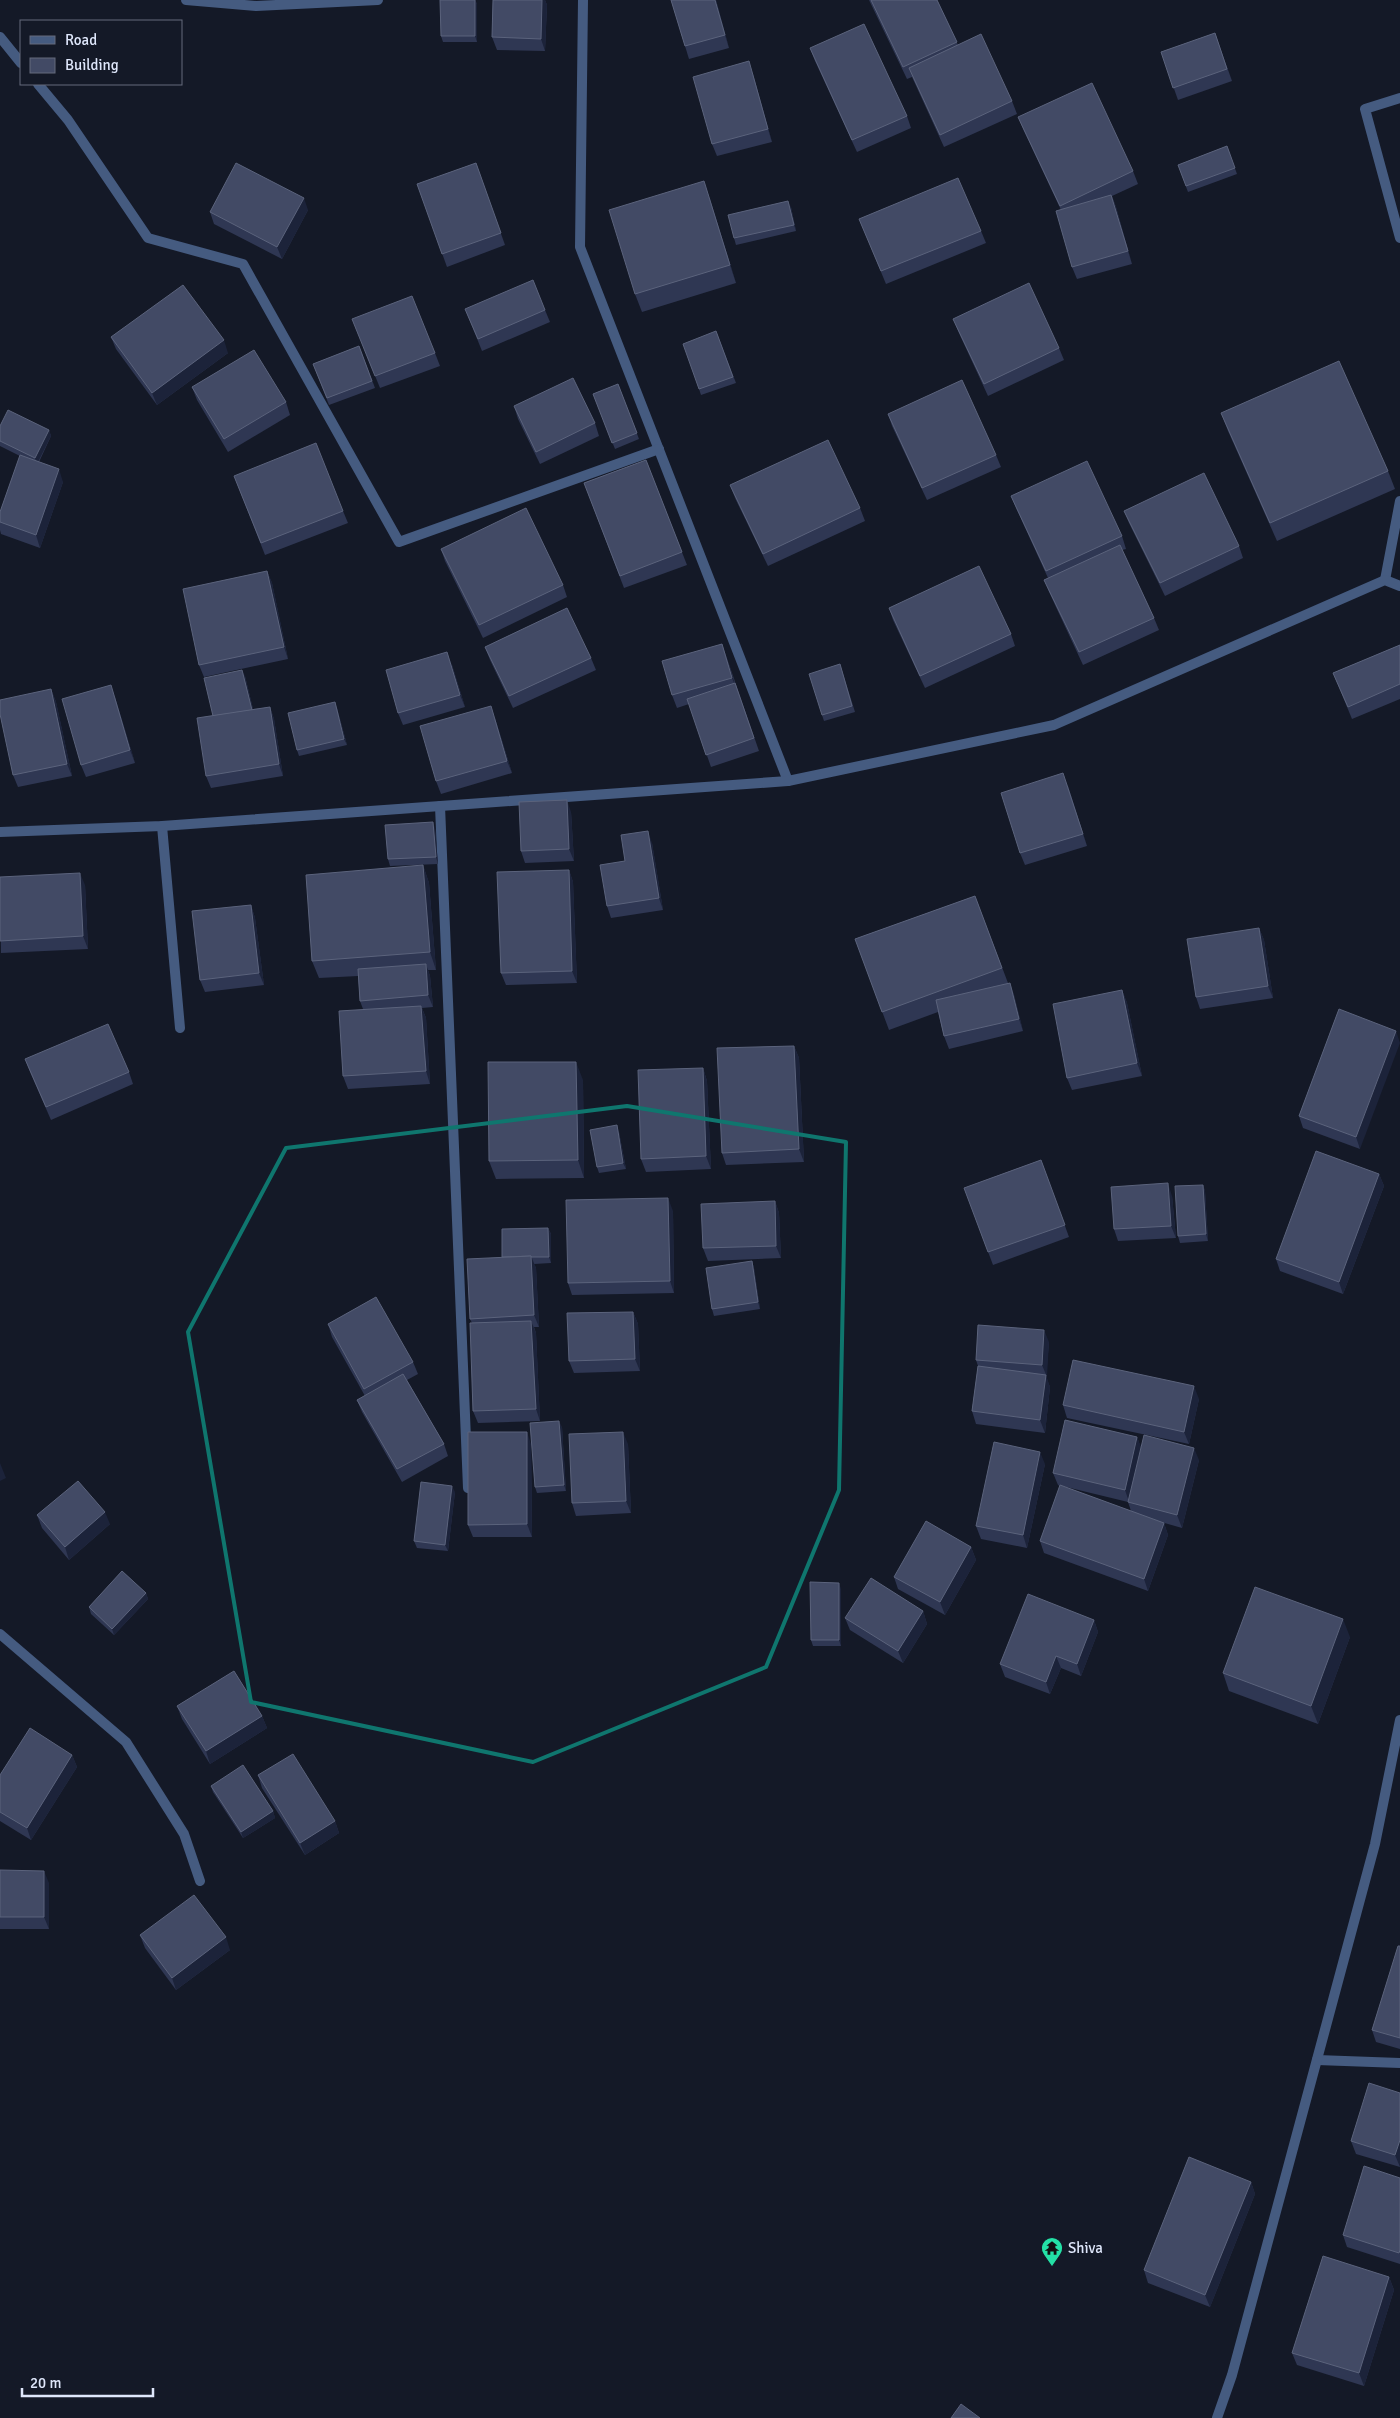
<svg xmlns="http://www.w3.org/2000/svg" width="1400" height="2418" viewBox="0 0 1400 2418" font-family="Signika,sans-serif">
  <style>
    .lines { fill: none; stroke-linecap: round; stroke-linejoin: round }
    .street { stroke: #455b80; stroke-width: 10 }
    .wall { fill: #2f3753; fill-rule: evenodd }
    .shaded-wall { fill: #1c233a }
    .building { fill: #424a65; stroke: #5b637c }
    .marked { fill: none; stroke: #0f766e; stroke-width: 4; stroke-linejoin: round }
    .labels { text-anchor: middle; stroke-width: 4; stroke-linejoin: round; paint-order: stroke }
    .poi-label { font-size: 15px; fill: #dfe7fb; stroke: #141927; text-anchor: start }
  </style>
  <rect width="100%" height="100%" fill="#141927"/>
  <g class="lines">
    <g class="street">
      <path d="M186 0 256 6 378 0"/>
      <path d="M583 0 580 247 788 781"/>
      <path d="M0 37 21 63"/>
      <path d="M38 84 68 120 148 238 243 264 399 542 659 449"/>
      <path d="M1400 98 1365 109 1400 238"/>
      <path d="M1385 580 1400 501"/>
      <path d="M440 806 468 1488"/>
      <path d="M162 826 180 1028"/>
      <path d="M0 832 162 826 788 781 1054 725 1385 580 1400 586"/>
      <path d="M0 1634 126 1742 184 1834 200 1881"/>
      <path d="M1317 2060 1400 2063"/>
      <path d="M1217 2418 1232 2375 1375 1844 1400 1720"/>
    </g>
  </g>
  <g class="wall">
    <path d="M440 0H475L477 4V42H443L441 36Z"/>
    <path d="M493 0H545L547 5 545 51 497 50 492 37Z"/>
    <path d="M671 0H716L729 48 689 59 685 46Z"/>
    <path d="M869 0H937L958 45 1012 101 1017 114 944 147 912 77 907 79Z"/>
    <path d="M1215 33 1232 81 1178 100 1161 52Z"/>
    <path d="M810 48 907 116 911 128 857 152 815 61Z"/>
    <path d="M753 74 772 142 717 156 712 144Z"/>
    <path d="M1018 117 1133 171 1138 184 1112 196 1116 207 1132 264 1077 279 1072 267 1061 210 1023 129Z"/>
    <path d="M1227 146 1237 174 1188 192 1178 165Z"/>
    <path d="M476 163 505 245 447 267 417 184Z"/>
    <path d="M710 199 736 283 642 312 635 294Z"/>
    <path d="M791 207 796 231 736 245 734 238Z"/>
    <path d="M308 210 282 259 214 224 210 212Z"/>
    <path d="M859 219 981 231 986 243 886 284Z"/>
    <path d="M465 309 545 310 550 322 482 351Z"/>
    <path d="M352 319 435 353 440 366 380 388Z"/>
    <path d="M953 319 1059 348 1064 360 988 396 958 331Z"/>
    <path d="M716 331 736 383 701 395 699 389Z"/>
    <path d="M111 337 228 353 157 405 116 349Z"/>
    <path d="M359 346 375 388 329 405 313 364Z"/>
    <path d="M618 384 639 439 615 449 593 394Z"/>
    <path d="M192 387 286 402 290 415 228 452 197 400Z"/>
    <path d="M514 406 595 423 599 436 540 464 518 419Z"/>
    <path d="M1221 413 1388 471 1395 489 1277 541 1228 431Z"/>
    <path d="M888 414 996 455 1001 467 927 500 892 426Z"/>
    <path d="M0 426 49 430 51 436 39 462 63 482 40 548 1 534 0 530V512L20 456 0 446Z"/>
    <path d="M646 460 687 565 624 588 584 483Z"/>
    <path d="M234 476 343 511 348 523 265 555Z"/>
    <path d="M730 485 860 508 865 521 768 566 735 498Z"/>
    <path d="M1011 496 1122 536 1126 549 1122 550 1154 618 1159 630 1083 665 1049 592 1044 580 1048 578 1016 508Z"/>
    <path d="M1124 511 1239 546 1243 558 1165 596 1129 523Z"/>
    <path d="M441 549 563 585 567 597 483 638 445 561Z"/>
    <path d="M267 571 272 583 288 659 204 677 199 665Z"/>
    <path d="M889 608 1011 634 1015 646 925 688 893 620Z"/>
    <path d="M722 644 759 751 711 767 689 704 677 708 672 695Z"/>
    <path d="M1400 645V699L1352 719 1333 673Z"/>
    <path d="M485 647 591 658 596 670 513 708 490 660Z"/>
    <path d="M840 664 855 712 824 721 822 715Z"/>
    <path d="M452 665 465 707 403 725 398 713Z"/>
    <path d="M245 676 253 709 270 707 274 719 283 776 211 788 206 776Z"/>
    <path d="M51 689 56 702 72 776 18 787 13 775Z"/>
    <path d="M115 697 135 763 86 777 81 765Z"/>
    <path d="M337 708 347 745 299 756 297 750Z"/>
    <path d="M495 718 512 773 441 794 436 781Z"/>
    <path d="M1068 786 1087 846 1025 865 1020 853Z"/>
    <path d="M571 812 574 861 525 863 521 851Z"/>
    <path d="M435 828 438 864 390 866 388 859Z"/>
    <path d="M652 843 663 910 611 918 607 906Z"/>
    <path d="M423 865 429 883 436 970H428L430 976 433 1007 422 1008 426 1018 430 1084 348 1089 343 1076 363 1009 360 1001 358 976 319 978 312 961Z"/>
    <path d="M569 870 573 882 577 983 506 985 501 973Z"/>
    <path d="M0 877 85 885 88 949 1 953Z"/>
    <path d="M975 896 1008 983H1010L1014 995 1023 1031 949 1049 944 1036 938 1012 889 1030 855 939Z"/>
    <path d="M251 905 255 918 264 985 205 992 200 980Z"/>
    <path d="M1259 928 1264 940 1273 998 1200 1009 1196 997Z"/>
    <path d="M1122 990 1127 1003 1142 1076 1072 1090 1067 1078Z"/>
    <path d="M1339 1009 1360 1149 1303 1128 1299 1116Z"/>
    <path d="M794 1046 799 1058 804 1162 726 1165 722 1153Z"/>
    <path d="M25 1059 129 1072 133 1084 51 1120 30 1072Z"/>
    <path d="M703 1068 707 1081 711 1169 646 1172 641 1159Z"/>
    <path d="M583 1080 584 1178 496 1179 489 1161Z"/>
    <path d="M619 1132 626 1169 599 1173 597 1167Z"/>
    <path d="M1041 1160 1069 1237 993 1265 964 1188Z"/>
    <path d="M1379 1174 1384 1186 1343 1294 1280 1271 1276 1259Z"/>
    <path d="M1203 1185 1205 1191 1208 1241 1180 1243 1178 1236Z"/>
    <path d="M1172 1196 1176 1238 1118 1241 1114 1229Z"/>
    <path d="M775 1201 779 1213 781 1258 708 1261 703 1248Z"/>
    <path d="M673 1211 674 1293 572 1295 568 1283Z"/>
    <path d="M548 1228 551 1234V1263L534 1264 536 1268 539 1327H534L536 1333 540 1421 478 1423 473 1411 472 1323 470 1319 502 1257Z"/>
    <path d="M752 1261 754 1268 760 1309 714 1316 712 1309Z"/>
    <path d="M633 1312 638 1324 640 1371 574 1373 569 1361Z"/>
    <path d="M328 1324 413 1362 418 1374 407 1380 444 1444 448 1456 402 1482 362 1412 357 1400 365 1396 332 1337Z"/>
    <path d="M1049 1342 1046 1377 1050 1387 1045 1433 976 1424 972 1411 978 1366 976 1360Z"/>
    <path d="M1199 1399 1189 1444 1067 1418 1063 1405Z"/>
    <path d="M562 1427 566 1491 537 1493 535 1487Z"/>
    <path d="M1137 1437 1141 1448 1199 1460 1182 1528 1161 1522 1164 1523 1168 1535 1148 1591 1044 1553 1040 1541 1060 1486 1058 1485 1053 1473ZM1062 1486 1128 1502 1131 1511Z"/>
    <path d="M531 1444 532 1537H473L468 1525Z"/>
    <path d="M628 1444 631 1513 576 1516 572 1503Z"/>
    <path d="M1045 1464 1027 1548 981 1539 976 1526Z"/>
    <path d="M455 1492 448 1551 417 1548 414 1541Z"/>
    <path d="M37 1515 110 1524 69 1560 42 1528Z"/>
    <path d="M971 1547 976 1560 945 1615 898 1589 894 1577Z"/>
    <path d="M841 1589V1646H813L811 1640Z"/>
    <path d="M146 1593 148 1599 114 1635 91 1614 89 1607Z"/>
    <path d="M923 1611 927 1624 903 1663 850 1630 845 1618Z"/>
    <path d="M1094 1620 1098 1632 1081 1676 1061 1668 1050 1694 1005 1677 1000 1664Z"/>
    <path d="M1350 1637 1318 1724 1229 1691 1223 1673Z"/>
    <path d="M177 1706 262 1716 267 1728 210 1764 182 1719Z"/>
    <path d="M72 1755 77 1767 31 1840 0 1821V1775Z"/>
    <path d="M258 1775 335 1821 339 1833 305 1855 262 1788Z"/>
    <path d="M211 1786 273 1811 275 1818 243 1838 213 1792Z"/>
    <path d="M0 1870 49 1883V1929H0Z"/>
    <path d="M140 1935 230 1950 176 1990 145 1948Z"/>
    <path d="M1400 1946V2049L1376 2042 1372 2030Z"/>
    <path d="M1400 2093V2167L1356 2154 1351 2141Z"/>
    <path d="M1400 2178V2264L1347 2247 1343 2235Z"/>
    <path d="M1251 2182 1255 2194 1210 2307 1148 2283 1144 2270Z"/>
    <path d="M1389 2277 1394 2290 1364 2386 1297 2365 1292 2353Z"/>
  </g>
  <g class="shaded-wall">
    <path d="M475 0 477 4V42L475 36Z"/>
    <path d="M542 0H545L547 5 545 51 541 39Z"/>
    <path d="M715 0H716L729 48 725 35Z"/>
    <path d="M749 61 753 74 772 142 768 129Z"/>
    <path d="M704 181 710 199 736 283 730 265Z"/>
    <path d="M1111 195 1116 207 1132 264 1128 251Z"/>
    <path d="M304 198 308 210 282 259 277 247Z"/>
    <path d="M788 201 791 207 796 231 794 225Z"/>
    <path d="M224 340 228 353 157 405 152 393Z"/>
    <path d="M49 430 51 436 37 464 35 458Z"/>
    <path d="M59 469 63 482 40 548 36 535Z"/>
    <path d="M267 571 272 583 288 659 284 647Z"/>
    <path d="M722 644 726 656 737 690 732 678Z"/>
    <path d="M447 652 452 665 465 707 460 695Z"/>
    <path d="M242 670 245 676 255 717 252 711Z"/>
    <path d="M111 685 115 697 135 763 130 750Z"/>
    <path d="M51 689 56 702 72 776 67 764Z"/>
    <path d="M335 702 337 708 347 745 344 739Z"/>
    <path d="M491 706 495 718 512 773 507 761Z"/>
    <path d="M270 707 274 719 283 776 279 764Z"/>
    <path d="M1063 773 1068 786 1087 846 1083 834Z"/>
    <path d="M567 800 571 812 574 861 569 849Z"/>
    <path d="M433 822 435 828 438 864 436 857Z"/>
    <path d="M648 831 652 843 663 910 659 898Z"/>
    <path d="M423 865 429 883 436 970 430 952Z"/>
    <path d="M569 870 573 882 577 983 572 971Z"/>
    <path d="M80 873 85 885 88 949 83 936Z"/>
    <path d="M251 905 255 918 264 985 259 973Z"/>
    <path d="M1259 928 1264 940 1273 998 1268 986Z"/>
    <path d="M426 964 430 976 433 1007 428 995Z"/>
    <path d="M1010 983 1014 995 1023 1031 1019 1019Z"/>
    <path d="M1122 990 1127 1003 1142 1076 1137 1063Z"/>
    <path d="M421 1006 426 1018 430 1084 426 1071Z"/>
    <path d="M1396 1031 1400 1043 1360 1149 1356 1137Z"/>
    <path d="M794 1046 799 1058 804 1162 799 1149Z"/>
    <path d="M576 1062 583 1080 584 1178 578 1160Z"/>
    <path d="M703 1068 707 1081 711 1169 706 1156Z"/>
    <path d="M617 1125 619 1132 626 1169 623 1163Z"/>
    <path d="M1379 1174 1384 1186 1343 1294 1339 1282Z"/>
    <path d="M1168 1183 1172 1196 1176 1238 1171 1226Z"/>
    <path d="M1203 1185 1205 1191 1208 1241 1206 1234Z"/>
    <path d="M668 1198 673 1211 674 1293 670 1281Z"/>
    <path d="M775 1201 779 1213 781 1258 776 1246Z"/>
    <path d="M548 1228 551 1234V1263L549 1257Z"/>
    <path d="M531 1256 536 1268 539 1327 534 1315Z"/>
    <path d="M752 1261 754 1268 760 1309 758 1302Z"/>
    <path d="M633 1312 638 1324 640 1371 635 1359Z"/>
    <path d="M531 1321 536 1333 540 1421 536 1409Z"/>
    <path d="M1044 1330 1049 1342 1047 1377 1042 1365Z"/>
    <path d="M1046 1375 1050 1387 1045 1433 1040 1420Z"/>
    <path d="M1194 1386 1199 1399 1189 1444 1184 1432Z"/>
    <path d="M559 1421 562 1427 566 1491 564 1485Z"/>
    <path d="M527 1432 531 1444 532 1537 527 1524Z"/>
    <path d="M623 1432 628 1444 631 1513 626 1501Z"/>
    <path d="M1137 1437 1142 1449 1129 1502 1125 1490Z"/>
    <path d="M1194 1448 1199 1460 1182 1528 1177 1515Z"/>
    <path d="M1040 1452 1045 1464 1027 1548 1023 1535Z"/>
    <path d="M0 1463 6 1478 0 1481Z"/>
    <path d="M452 1486 455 1492 448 1551 445 1545Z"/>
    <path d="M105 1512 110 1524 69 1560 65 1547Z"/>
    <path d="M1164 1523 1168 1535 1148 1591 1144 1579Z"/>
    <path d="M971 1547 976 1560 945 1615 940 1602Z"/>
    <path d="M839 1583 841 1589V1646L839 1640Z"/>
    <path d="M146 1593 148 1599 114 1635 112 1629Z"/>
    <path d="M923 1611 927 1624 903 1663 898 1651Z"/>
    <path d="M1343 1619 1350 1637 1318 1724 1311 1706Z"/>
    <path d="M1094 1620 1098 1632 1081 1676 1077 1664Z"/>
    <path d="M1056 1656 1061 1668 1050 1694 1046 1682Z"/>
    <path d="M262 1716 267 1728 210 1764 206 1751Z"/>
    <path d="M72 1755 77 1767 31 1840 27 1828Z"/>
    <path d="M273 1811 275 1818 243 1838 241 1832Z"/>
    <path d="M335 1821 339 1833 305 1855 300 1843Z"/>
    <path d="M44 1871 49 1883V1929L44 1917Z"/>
    <path d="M226 1937 230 1950 176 1990 172 1978Z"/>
    <path d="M1400 2140V2167L1395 2155Z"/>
    <path d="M1251 2182 1255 2194 1210 2307 1205 2295Z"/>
    <path d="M1389 2277 1394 2290 1364 2386 1359 2373Z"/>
  </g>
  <g class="building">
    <path d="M440 0H475V36H441Z"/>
    <path d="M493 0H542L541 39 492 37Z"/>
    <path d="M671 0H715L725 35 685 46Z"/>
    <path d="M871 0H937L957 42 903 67Z"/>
    <path d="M864 24 907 116 852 140 810 48Z"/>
    <path d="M1215 33 1227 69 1173 88 1161 52Z"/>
    <path d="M981 34 1012 101 940 135 909 68Z"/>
    <path d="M749 61 768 129 712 144 693 77Z"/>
    <path d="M1092 83 1133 171 1060 206 1018 117Z"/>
    <path d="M1227 146 1235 168 1186 186 1178 165Z"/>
    <path d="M236 163 304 198 277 247 210 212Z"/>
    <path d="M476 163 501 233 442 254 417 184Z"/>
    <path d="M958 178 981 231 881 271 859 219Z"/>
    <path d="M704 181 730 265 635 294 609 210Z"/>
    <path d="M1111 195 1128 251 1072 267 1056 211Z"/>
    <path d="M788 201 794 225 734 238 728 215Z"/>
    <path d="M533 280 545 310 478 339 465 309Z"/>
    <path d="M1029 283 1059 348 984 384 953 319Z"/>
    <path d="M183 285 224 340 152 393 111 337Z"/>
    <path d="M412 296 435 353 375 376 352 319Z"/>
    <path d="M716 331 733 377 699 389 683 344Z"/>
    <path d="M359 346 372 381 327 398 313 364Z"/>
    <path d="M254 350 286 402 224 439 192 387Z"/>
    <path d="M1339 361 1388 471 1270 523 1221 413Z"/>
    <path d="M573 378 595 423 536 452 514 406Z"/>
    <path d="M962 380 996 455 922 488 888 414Z"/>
    <path d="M618 384 637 433 612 443 593 394Z"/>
    <path d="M8 410 49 430 35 458 0 441V426Z"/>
    <path d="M828 440 860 508 763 554 730 485Z"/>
    <path d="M316 443 343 511 261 543 234 476Z"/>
    <path d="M20 455 59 469 36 535 0 522V512Z"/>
    <path d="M646 460 682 552 620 576 584 483Z"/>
    <path d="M1087 461 1122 536 1046 571 1011 496Z"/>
    <path d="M1204 473 1239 546 1160 583 1124 511Z"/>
    <path d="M526 508 563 585 479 625 441 549Z"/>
    <path d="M1120 545 1154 618 1079 652 1044 580Z"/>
    <path d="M979 566 1011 634 920 676 889 608Z"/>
    <path d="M267 571 284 647 199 665 183 589Z"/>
    <path d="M567 608 591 658 509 696 485 647Z"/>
    <path d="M722 644 732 678 672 695 662 661Z"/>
    <path d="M1400 645V684L1348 707 1333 673Z"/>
    <path d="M447 652 460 695 398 713 386 670Z"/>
    <path d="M840 664 852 706 822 715 809 674Z"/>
    <path d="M242 670 252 710 213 716 204 678Z"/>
    <path d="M735 683 754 738 706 755 687 699Z"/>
    <path d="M111 685 130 750 81 765 62 699Z"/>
    <path d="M51 689 67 764 13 775 0 714V700Z"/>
    <path d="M335 702 344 739 297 750 288 713Z"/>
    <path d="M491 706 507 761 436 781 420 726Z"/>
    <path d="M270 707 279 764 206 776 197 718Z"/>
    <path d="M1063 773 1083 834 1020 853 1001 793Z"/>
    <path d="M567 800 569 849 521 851 519 802Z"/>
    <path d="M433 822 436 857 388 859 385 825Z"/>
    <path d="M648 831 659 898 607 906 600 865 625 861 621 835Z"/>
    <path d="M423 865 430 952 312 961 306 875Z"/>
    <path d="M569 870 572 971 501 973 497 872Z"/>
    <path d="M80 873 83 936 0 941V877Z"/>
    <path d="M975 896 1002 968 882 1012 855 939Z"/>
    <path d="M251 905 259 973 200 980 192 911Z"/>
    <path d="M1259 928 1268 986 1196 997 1187 939Z"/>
    <path d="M426 964 428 995 360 1001 358 969Z"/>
    <path d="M1010 983 1019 1019 944 1036 936 1000Z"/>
    <path d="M1122 990 1137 1063 1067 1078 1053 1004Z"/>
    <path d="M421 1006 426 1071 343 1076 339 1011Z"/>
    <path d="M1339 1009 1396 1031 1356 1137 1299 1116Z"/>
    <path d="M108 1024 129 1072 46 1107 25 1059Z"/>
    <path d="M794 1046 799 1149 722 1153 717 1048Z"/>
    <path d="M488 1062H576L578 1160 489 1161Z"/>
    <path d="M703 1068 706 1156 641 1159 638 1070Z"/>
    <path d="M617 1125 623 1163 597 1167 590 1130Z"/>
    <path d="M1316 1151 1379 1174 1339 1282 1276 1259Z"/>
    <path d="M1041 1160 1065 1225 988 1252 964 1188Z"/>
    <path d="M1168 1183 1171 1226 1114 1229 1111 1187Z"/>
    <path d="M1203 1185 1206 1234 1178 1236 1175 1186Z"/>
    <path d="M668 1198 670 1281 568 1283 566 1200Z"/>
    <path d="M775 1201 776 1246 703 1248 701 1204Z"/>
    <path d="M548 1228 549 1257H531V1256L502 1257V1229Z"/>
    <path d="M531 1256 534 1315 470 1319 467 1259Z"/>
    <path d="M752 1261 758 1302 712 1309 706 1268Z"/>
    <path d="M376 1297 413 1362 364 1389 328 1324Z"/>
    <path d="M633 1312 635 1359 569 1361 567 1313Z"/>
    <path d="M531 1321 536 1409 473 1411 470 1323Z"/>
    <path d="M978 1325 1044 1330 1042 1365 976 1360Z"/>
    <path d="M1073 1360 1194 1386 1184 1432 1063 1405Z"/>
    <path d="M978 1366 1046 1375 1040 1420 972 1411Z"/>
    <path d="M403 1374 444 1444 397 1469 357 1400Z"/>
    <path d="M1065 1420 1137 1437 1125 1490 1053 1473Z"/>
    <path d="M559 1421 564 1485 535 1487 530 1423Z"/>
    <path d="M468 1432H527V1524L468 1525Z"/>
    <path d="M623 1432 626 1501 572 1503 569 1434Z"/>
    <path d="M1144 1435 1194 1448 1177 1515 1128 1502Z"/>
    <path d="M994 1442 1040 1452 1023 1535 976 1526Z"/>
    <path d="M78 1481 105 1512 65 1547 37 1515Z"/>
    <path d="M421 1482 452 1486 445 1545 414 1541Z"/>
    <path d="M1060 1485 1164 1523 1144 1579 1040 1541Z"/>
    <path d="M926 1521 971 1547 940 1602 894 1577Z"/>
    <path d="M122 1571 146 1593 112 1629 89 1607Z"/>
    <path d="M871 1578 923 1611 898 1651 845 1618Z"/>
    <path d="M810 1582 839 1583V1640H811Z"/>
    <path d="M1255 1587 1343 1619 1311 1706 1223 1673Z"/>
    <path d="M1028 1594 1094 1620 1077 1664 1056 1656 1046 1682 1000 1664Z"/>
    <path d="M234 1671 262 1716 206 1751 177 1706Z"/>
    <path d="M30 1728 72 1755 27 1828 0 1812V1775Z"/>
    <path d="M293 1754 335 1821 300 1843 258 1775Z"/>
    <path d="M243 1765 273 1811 241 1832 211 1786Z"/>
    <path d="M0 1870 44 1871V1917H0Z"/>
    <path d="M194 1895 226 1937 172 1978 140 1935Z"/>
    <path d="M1398 1946H1400V2038L1372 2030Z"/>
    <path d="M1369 2083 1400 2093V2140L1395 2155 1351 2141Z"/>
    <path d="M1189 2157 1251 2182 1205 2295 1144 2270Z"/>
    <path d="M1364 2166 1400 2178V2250L1399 2253 1343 2235Z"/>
    <path d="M1323 2256 1389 2277 1359 2373 1292 2353Z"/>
    <path d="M961 2404 980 2418H951Z"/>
  </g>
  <path class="marked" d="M627 1106 846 1142 839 1490 766 1667 533 1762 251 1702 188 1332 286 1148Z"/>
  <defs>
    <g id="temple-pin" transform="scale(1.125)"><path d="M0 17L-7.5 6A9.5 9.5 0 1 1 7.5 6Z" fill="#24e1a6" stroke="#141927"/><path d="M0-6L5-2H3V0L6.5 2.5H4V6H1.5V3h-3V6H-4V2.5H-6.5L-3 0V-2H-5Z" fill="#111"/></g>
  </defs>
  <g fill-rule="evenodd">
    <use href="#temple-pin" x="1052" y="2248"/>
  </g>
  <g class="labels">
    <g class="poi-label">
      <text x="1068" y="2253">Shiva</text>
    </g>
  </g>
  <rect x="20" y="20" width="162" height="65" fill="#141927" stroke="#656b7c"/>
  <rect x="30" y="36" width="25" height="8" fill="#455b80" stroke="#656b7c"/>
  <text x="65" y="45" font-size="15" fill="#dfe7fb">Road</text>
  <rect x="30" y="58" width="25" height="15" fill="#424a65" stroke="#656b7c"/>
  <text x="65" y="70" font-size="15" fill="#dfe7fb">Building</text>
  <path d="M22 2388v8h131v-8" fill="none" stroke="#dfe7fb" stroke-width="2.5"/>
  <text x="30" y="2388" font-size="15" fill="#dfe7fb" stroke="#141927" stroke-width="4" paint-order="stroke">20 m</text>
</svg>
